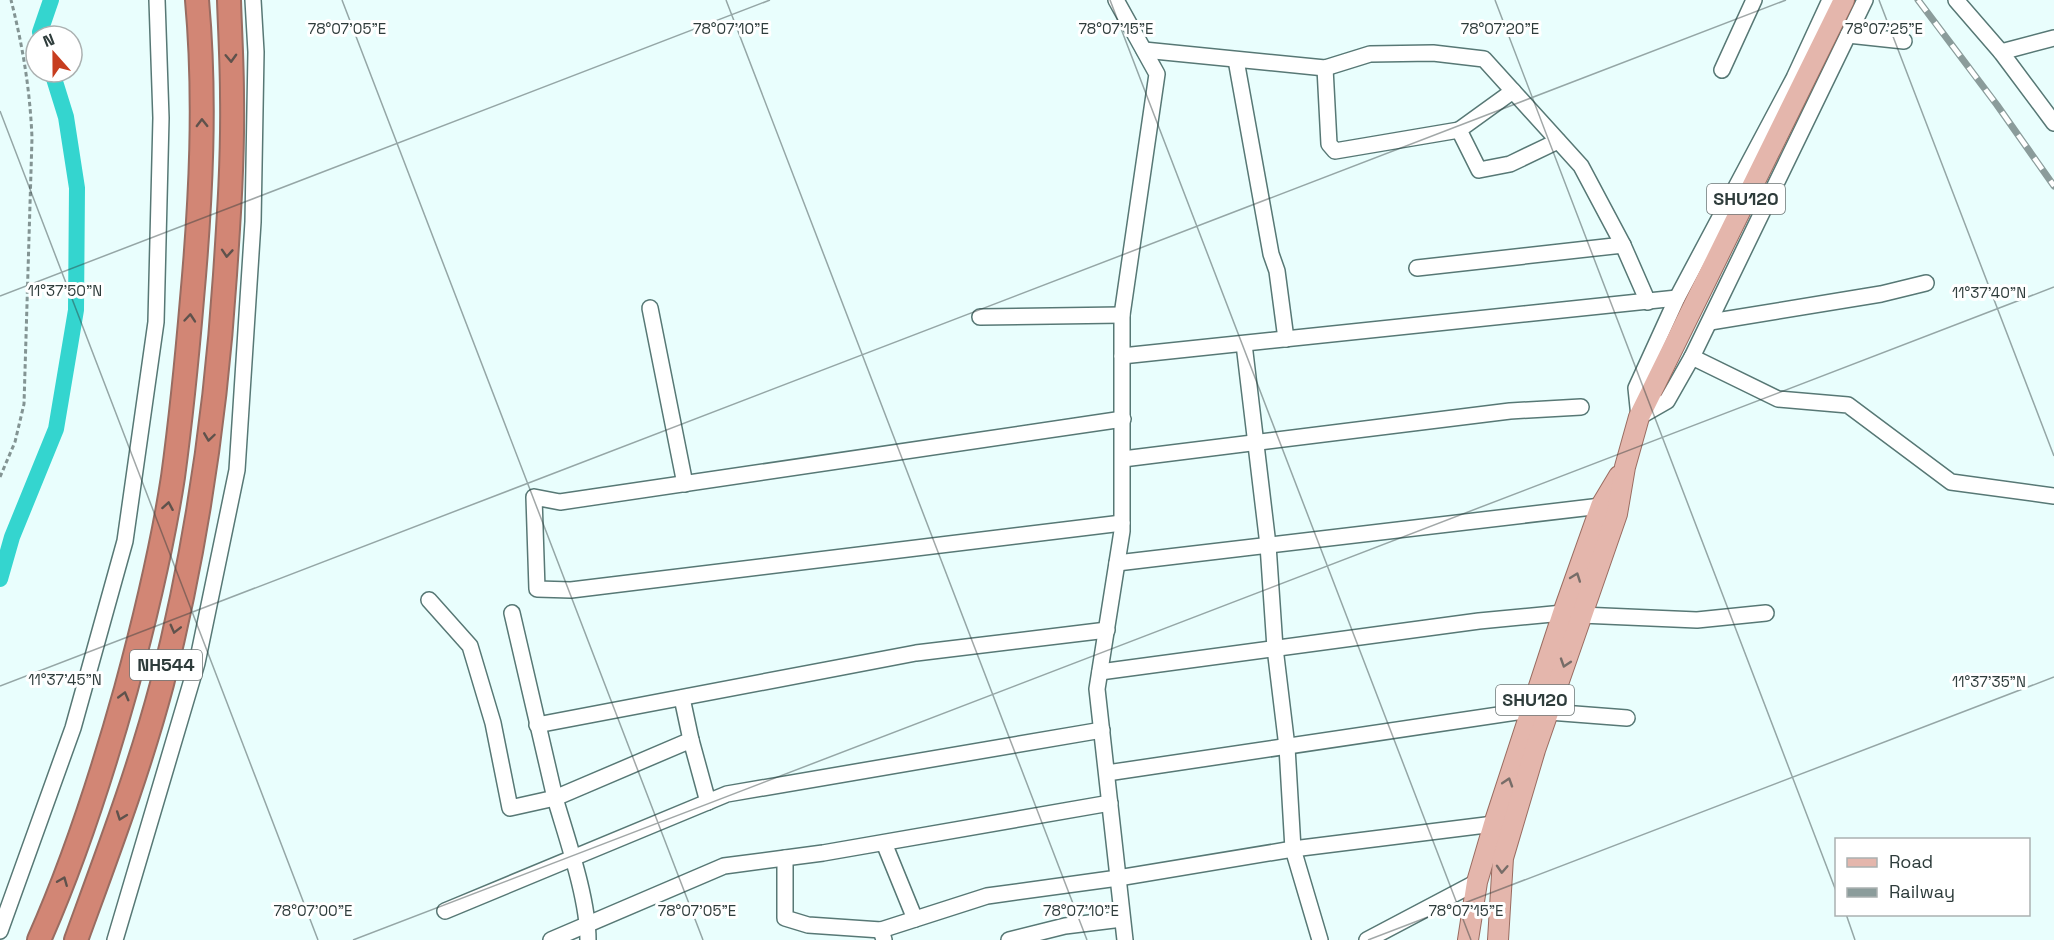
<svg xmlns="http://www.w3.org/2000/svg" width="2054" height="940" viewBox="0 0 2054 940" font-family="'Space Grotesk',sans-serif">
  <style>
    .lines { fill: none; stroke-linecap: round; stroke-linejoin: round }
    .canal { stroke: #34d5cf; stroke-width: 16 }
    .minor-casing { stroke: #577875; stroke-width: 18 }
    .major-casing { stroke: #996c61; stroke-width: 22 }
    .highway-casing { stroke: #996c61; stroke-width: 26 }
    .path { stroke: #839493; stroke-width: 3; stroke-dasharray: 4.5 3; stroke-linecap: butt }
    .minor { stroke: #fff; stroke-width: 15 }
    .major { stroke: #e4b6ac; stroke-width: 20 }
    .highway { stroke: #d28675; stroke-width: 22 }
    .rail-casing { stroke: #8b9c9b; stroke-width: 7 }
    .rail { stroke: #fff; stroke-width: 4.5; stroke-dasharray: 14; stroke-linecap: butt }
    .oneway { stroke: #5f524c }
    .oneway2 { stroke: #776d68 }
    .ticks { fill: none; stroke: #2e3c3b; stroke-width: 1.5; stroke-opacity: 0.45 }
    .labels { text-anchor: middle; stroke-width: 6; stroke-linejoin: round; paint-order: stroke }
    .shield { fill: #fff; stroke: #6d7676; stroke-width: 1.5 }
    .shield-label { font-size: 18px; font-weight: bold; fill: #2e3c3b }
    .ticks-label { font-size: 15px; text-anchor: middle; fill: #2e3c3b; stroke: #fff; stroke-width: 6; stroke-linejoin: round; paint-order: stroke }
  </style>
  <rect width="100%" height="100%" fill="#e9fefd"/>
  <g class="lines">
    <g class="canal">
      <path d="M41 36 40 32 51 0"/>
      <path d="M0 579 12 537 56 429 76 310 77 188 66 117 52 72"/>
    </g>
    <g class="minor-casing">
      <g id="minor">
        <path d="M1116 0 1157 74 1122 315V531L1097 689 1125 940"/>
        <path d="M1830 0 1794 78 1677 298 1636 388 1639 417 1667 401 1692 357 1865 0"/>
        <path d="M1956 0 2001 52 2054 123"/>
        <path d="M1848 35 1904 41"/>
        <path d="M1144 50 1325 68 1370 54 1433 53 1484 59 1581 166 1623 245 1648 302"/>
        <path d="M2001 52 2054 38"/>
        <path d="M1236 60 1271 254 1277 271 1286 339"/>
        <path d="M1325 68 1329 144 1335 151 1459 130"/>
        <path d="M1722 70 1754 0"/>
        <path d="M1513 91 1459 130 1479 170 1510 164 1558 141"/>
        <path d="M1417 268 1623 245"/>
        <path d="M650 308 685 484"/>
        <path d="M980 317 1122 315"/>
        <path d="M1710 322 1881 294 1926 283"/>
        <path d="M1244 344 1268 545 1275 648 1287 747 1293 849 1320 940"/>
        <path d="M1122 356 1677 298"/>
        <path d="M1692 357 1778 399 1848 405 1951 482 2054 496"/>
        <path d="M1123 459 1510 411 1581 407"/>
        <path d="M1122 523 571 590 537 589 534 497 560 502 1123 419"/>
        <path d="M1117 563 1601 506"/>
        <path d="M429 600 470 646 493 723 510 808 555 798 512 613"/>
        <path d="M1581 615 1697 620 1766 613"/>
        <path d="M1100 672 1479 621 1563 613"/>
        <path d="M1549 712 1627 718"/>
        <path d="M537 725 916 653 1107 630"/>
        <path d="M691 740 708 802"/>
        <path d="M1107 773 1531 710"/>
        <path d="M884 843 915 919"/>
        <path d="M785 858V918L808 925 881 930"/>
        <path d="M445 911 727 794 1102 730"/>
        <path d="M0 931 73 728 125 541 156 322 161 118 157 0"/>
        <path d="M115 940 197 663 237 470 253 222 256 52 253 0"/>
        <path d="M551 940 724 866 823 853 1110 803"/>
        <path d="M588 940C588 898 567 839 555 798L691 740 682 698"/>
        <path d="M884 940 881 930 987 896 1118 878 1293 849 1494 824"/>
        <path d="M1009 940 1065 926 1122 919"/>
        <path d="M1367 940 1477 882"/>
      </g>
    </g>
    <g class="major-casing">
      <g id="major">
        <path d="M1468 940 1477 882 1494 824 1563 613 1601 506 1619 476"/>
        <path d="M1498 940 1503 858 1535 750 1617 514 1625 467 1639 417 1844 0"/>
      </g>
    </g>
    <g class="highway-casing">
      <g id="highway">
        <path d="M39 940C75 859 102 775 126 689 145 619 162 549 173 477 181 418 187 358 192 299 201 200 206 99 197 0"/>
        <path d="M76 940C107 855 139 771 162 684 196 550 216 413 225 275 229 216 233 156 232 96 232 64 230 32 229 0"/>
      </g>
    </g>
    <path class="path" d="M0 477 15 442 24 404 32 138C30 90 23 47 11 0"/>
    <use href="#minor" class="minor"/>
    <use href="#major" class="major"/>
    <use href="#highway" class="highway"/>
    <g class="rail-casing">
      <path id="rail" d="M1918 0 1997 105 2054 186"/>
    </g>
    <use href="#rail" class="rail"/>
  </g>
  <defs><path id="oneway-chevron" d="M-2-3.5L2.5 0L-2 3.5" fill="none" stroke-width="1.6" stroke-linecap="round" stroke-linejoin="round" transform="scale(1.5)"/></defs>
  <g class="oneway">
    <use href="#oneway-chevron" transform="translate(231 58) rotate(88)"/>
    <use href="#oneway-chevron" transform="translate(202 123) rotate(-91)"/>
    <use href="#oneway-chevron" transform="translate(227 253) rotate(94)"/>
    <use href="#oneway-chevron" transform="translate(190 318) rotate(-85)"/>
    <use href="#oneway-chevron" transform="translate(209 437) rotate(98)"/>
    <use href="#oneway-chevron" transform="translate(168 506) rotate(-80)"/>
    <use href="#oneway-chevron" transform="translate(175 629) rotate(104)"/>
    <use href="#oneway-chevron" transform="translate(124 696) rotate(-75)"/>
    <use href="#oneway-chevron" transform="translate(121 816) rotate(110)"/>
    <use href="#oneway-chevron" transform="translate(63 881) rotate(-68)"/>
  </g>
  <g class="oneway2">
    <use href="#oneway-chevron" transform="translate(1576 577) rotate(-70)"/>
    <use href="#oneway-chevron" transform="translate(1565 663) rotate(108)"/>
    <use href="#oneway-chevron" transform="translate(1508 782) rotate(-72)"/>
    <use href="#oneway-chevron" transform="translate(1502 869) rotate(93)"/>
  </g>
  <path class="ticks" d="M342 0 703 940M726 0 1087 940M1110 0 1471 940M1495 0 1836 891M1879 0 2054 456M0 111 318 940M0 296 770 0M0 686 1786 0M1846 914 1855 940M353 940 2054 287M1368 940 2054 677"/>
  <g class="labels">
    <g class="shield">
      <rect x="1707" y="184" width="78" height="30" rx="4.5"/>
      <rect x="130" y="650" width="72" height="30" rx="4.5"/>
      <rect x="1496" y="685" width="78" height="30" rx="4.5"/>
    </g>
    <g class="shield-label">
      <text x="1746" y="205">SHU120</text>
      <text x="166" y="671">NH544</text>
      <text x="1535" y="706">SHU120</text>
    </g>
  </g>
  <g class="ticks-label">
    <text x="1884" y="34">78°07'25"E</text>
    <text x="347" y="34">78°07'05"E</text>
    <text x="731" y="34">78°07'10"E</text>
    <text x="1116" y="34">78°07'15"E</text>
    <text x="1500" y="34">78°07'20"E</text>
    <text x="65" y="296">11°37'50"N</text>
    <text x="1989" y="298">11°37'40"N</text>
    <text x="65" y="685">11°37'45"N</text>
    <text x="1989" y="687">11°37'35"N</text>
    <text x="313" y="916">78°07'00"E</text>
    <text x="697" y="916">78°07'05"E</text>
    <text x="1081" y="916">78°07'10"E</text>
    <text x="1466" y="916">78°07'15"E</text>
  </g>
  <rect x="1835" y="838" width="195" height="78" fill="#ffffff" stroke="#abb1b1" stroke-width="1.5"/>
  <rect x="1847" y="858" width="30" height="9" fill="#e4b6ac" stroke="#abb1b1" stroke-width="1.5"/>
  <text x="1889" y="868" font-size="18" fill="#2e3c3b">Road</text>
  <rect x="1847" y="888" width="30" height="9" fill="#8b9c9b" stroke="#abb1b1" stroke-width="1.5"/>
  <text x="1889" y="898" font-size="18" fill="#2e3c3b">Railway</text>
  <g transform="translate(54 54) rotate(339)"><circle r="28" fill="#ffffff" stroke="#abb1b1" stroke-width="1.5"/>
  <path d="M0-4.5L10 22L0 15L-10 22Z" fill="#c73d1f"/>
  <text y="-9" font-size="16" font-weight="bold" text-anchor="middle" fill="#2e3c3b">N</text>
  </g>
</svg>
